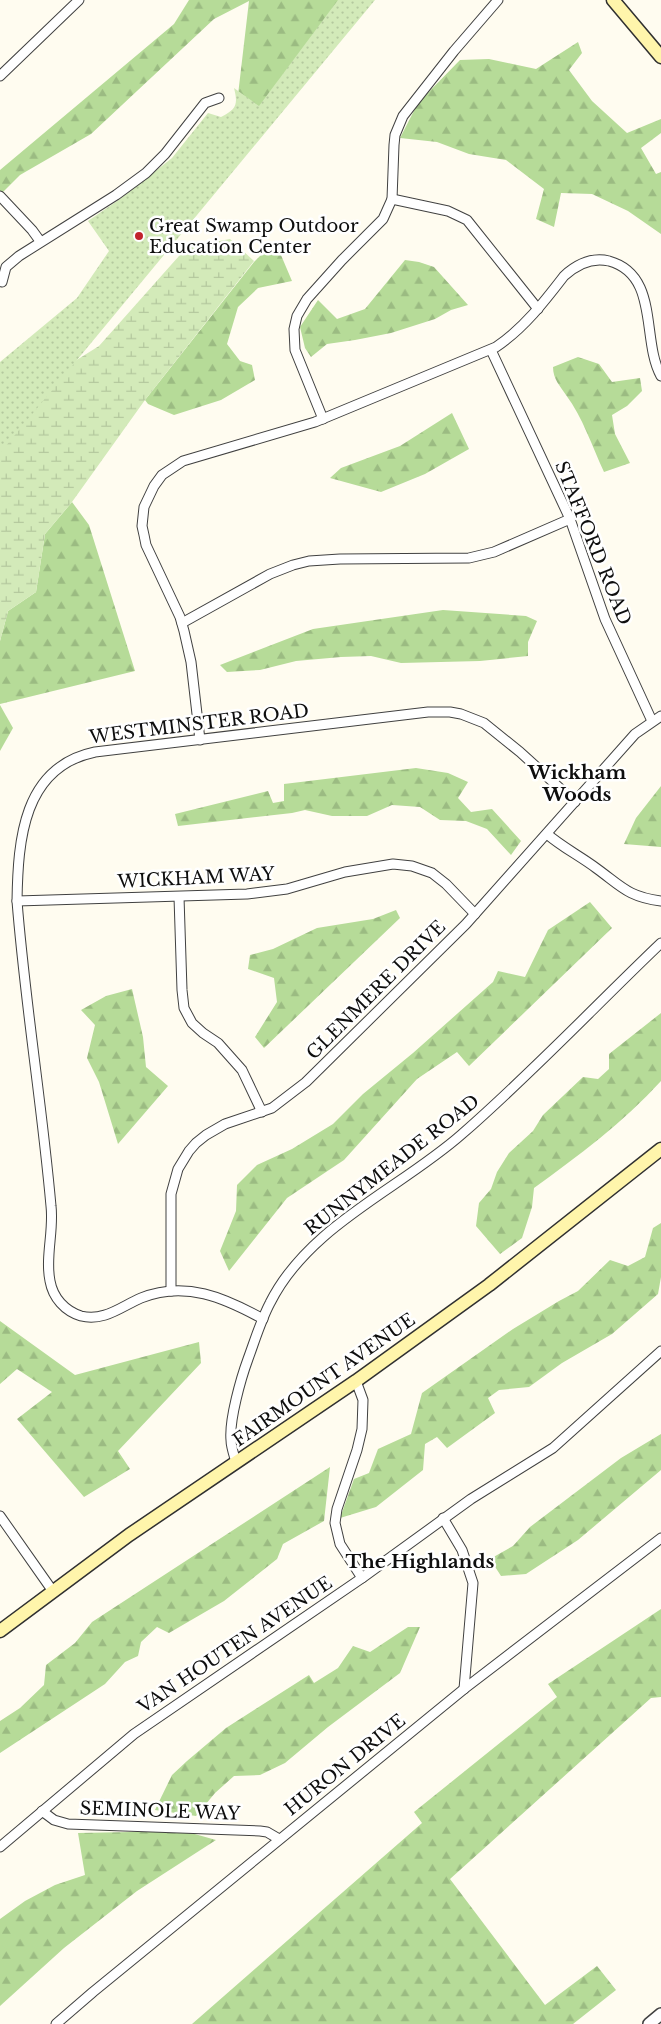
<svg xmlns="http://www.w3.org/2000/svg" width="661" height="2024" viewBox="0 0 661 2024" font-family="'Libre Baskerville',serif">
  <style>
    .forest { fill: url(#forest-firs) }
    .wetland { fill: url(#wetland-marsh) }
    .park { fill: url(#park-dots) }
    .lines { fill: none; stroke-linecap: round; stroke-linejoin: round }
    .minor-casing { stroke: #414141; stroke-width: 11 }
    .tertiary-casing { stroke: #414141; stroke-width: 14 }
    .secondary-casing { stroke: #303030; stroke-width: 15 }
    .minor { stroke: #fff; stroke-width: 9 }
    .tertiary { stroke: #fff; stroke-width: 11 }
    .secondary { stroke: #fff5ab; stroke-width: 12 }
    .poi-dot { fill: #c1242c; stroke: #fff; stroke-width: 2 }
    .labels { text-anchor: middle; stroke-width: 5; stroke-linejoin: round; paint-order: stroke }
    .poi-label { font-size: 18px; fill: #0e0e0e; stroke: #fff; text-anchor: start }
    .street-label { font-size: 18px; fill: #0e0e0e; stroke: #fff }
    .neighbourhood-label { font-size: 19px; font-weight: bold; fill: #0e0e0e; stroke: #fff }
  </style>
  <defs>
    <pattern id="forest-firs" width="22" height="20" patternUnits="userSpaceOnUse" patternTransform="scale(1.25)"><rect width="22" height="20" fill="#b6db98"/><path d="M5 1l3.5 6h-7zM16 11l3.5 6h-7z" fill="#9bbb82"/></pattern>
    <pattern id="wetland-marsh" width="20" height="14" patternUnits="userSpaceOnUse" patternTransform="scale(1.25)"><rect width="20" height="14" fill="#d3eab9"/><path d="M1 5h8M5 5V1M11 12h8M15 12V8" fill="none" stroke="#b4c89e"/></pattern>
    <pattern id="park-dots" width="8" height="8" patternUnits="userSpaceOnUse" patternTransform="scale(1.25)"><rect width="8" height="8" fill="#d3eab9"/><path d="M2 2h.1M6 6h.1" fill="none" stroke="#b4c89e" stroke-width="1.8" stroke-linecap="round"/></pattern>
  </defs>
  <rect width="100%" height="100%" fill="#fffcf0"/>
  <g class="forest">
    <path d="M189 0H369L257 128 234 129 249 1 214 19 91 134 20 175 0 195V170L174 24Z"/>
    <path d="M578 42 582 53 569 70 592 101 627 133 661 119V133L641 148 656 174 661 172V234L628 211 592 194 561 193 554 227 536 219 544 189 506 160 469 154 437 142 400 138 418 103 460 60 489 59 536 69Z"/>
    <path d="M275 241 292 281 258 288 238 307 227 344 240 361 252 365 255 380 221 400 174 415 148 404 145 400 254 262Z"/>
    <path d="M405 260 419 262 434 267 468 305 451 310 435 319 391 333 355 340 327 344 311 357 305 348 300 327 318 300 337 319 365 309Z"/>
    <path d="M578 357 599 364 612 382 640 378 642 391 627 406 612 415 615 434 630 463 604 472C592 446 583 418 566 395 560 386 553 379 553 367Z"/>
    <path d="M452 413 469 449 425 474 381 492 330 478 341 468 400 446Z"/>
    <path d="M72 502 89 525 135 671 0 704V641L8 611 36 592 45 534Z"/>
    <path d="M443 610 526 616 537 621 528 642V656L480 661 401 663 371 656 341 657 296 661 260 670 227 672 220 665 313 629Z"/>
    <path d="M0 705 13 728 0 751Z"/>
    <path d="M416 768 448 773 468 782 458 798 471 812 492 809 521 841 511 855 487 829 466 821 440 820 420 807 392 805 367 816H332L305 810 292 813 178 826 175 814 268 791 273 803 284 801V784Z"/>
    <path d="M661 786V847L624 844 636 818Z"/>
    <path d="M590 902 612 928 469 1066 457 1052 417 1079 344 1160 287 1198 229 1271 220 1251 236 1211 237 1185 257 1165 292 1149 333 1124 363 1094 413 1053 493 982 498 971 525 977 548 930Z"/>
    <path d="M396 910 400 918 264 1048 255 1037 277 1002 274 978 248 969 250 955 273 949 317 928 373 919Z"/>
    <path d="M132 989 143 1037 146 1067 168 1086 118 1144 99 1082 87 1058 95 1025 81 1010 106 996Z"/>
    <path d="M661 1013V1081C624 1122 578 1156 534 1188L532 1207 522 1238 500 1254 476 1226 479 1203 491 1189 497 1172 509 1153 533 1131 543 1115 583 1077 598 1079 609 1069V1054Z"/>
    <path d="M661 1223V1277L658 1294 612 1334 562 1363 529 1387 499 1390 488 1398 495 1413 447 1448 437 1437 425 1444 423 1470 376 1507 340 1518 354 1479 369 1473 378 1449 411 1434 422 1393 513 1329 559 1301 578 1291 610 1260 628 1266 645 1257 653 1228Z"/>
    <path d="M0 1321 75 1375 199 1342 201 1363 118 1451 130 1469 84 1497 17 1419 52 1392 17 1369 0 1384Z"/>
    <path d="M661 1434V1470L578 1540 526 1574 501 1576 490 1559 513 1546 530 1527 621 1458Z"/>
    <path d="M330 1467 324 1521 283 1544 277 1559 224 1601 169 1633 157 1627 141 1642 138 1656 125 1662 105 1684 0 1753V1721L20 1708 44 1685 46 1665 75 1643 92 1622Z"/>
    <path d="M661 1609V1697L651 1698 450 1879 545 2005 597 1966 616 1990 573 2024H192L422 1823 414 1812 557 1697 548 1684Z"/>
    <path d="M408 1627H420L400 1673 328 1727 285 1763 260 1775 234 1776 215 1793 196 1816 155 1810 172 1775 187 1761 226 1728 309 1675 314 1683 338 1668 353 1646 370 1652Z"/>
    <path d="M184 1831 216 1840 137 1891 64 1948 0 2006V1919L25 1901 55 1885 85 1875 78 1833Z"/>
  </g>
  <path class="wetland" d="M230 239 254 261 145 400 72 502 45 534 36 592 8 611 0 641V369L43 381 99 346 187 247Z"/>
  <path class="park" d="M338 0H375L0 453V362L77 298 109 251 88 221 120 199 172 158 208 113 221 117C237 109 238 104 234 88L259 106Z"/>
  <g class="lines">
    <g class="minor-casing">
      <g id="minor">
        <path d="M0 76 79 0"/>
        <path d="M0 196 32 230 40 241"/>
        <path d="M392 199 448 211 467 220 538 309"/>
        <path d="M2 282 6 267 19 256 116 195 146 173 165 154 205 103 219 98"/>
        <path d="M491 350 570 519 605 619 652 721"/>
        <path d="M323 419 295 350 294 329 297 316 307 299 342 260 383 219 392 199 394 145 395 135 403 116 454 51 498 0"/>
        <path d="M182 623 270 574 293 565 309 561 340 559 469 558 494 552 570 519"/>
        <path d="M200 740 191 662 184 631 180 617 146 545 144 535 142 526 144 507 154 486 162 475 183 461 315 422 496 347C524 328 544 302 564 276 577 264 592 257 609 261 660 275 641 340 661 376"/>
        <path d="M547 834C562 847 580 856 596 868 621 886 628 897 661 901"/>
        <path d="M179 897 182 990 184 1008 192 1023 203 1033 218 1043 242 1070 262 1112"/>
        <path d="M17 901 247 894 287 889 345 872 393 864 412 866 432 873 446 884 475 914"/>
        <path d="M171 1291V1194L178 1169 189 1151 196 1143 206 1135 225 1124 272 1108 306 1082 466 924 635 734 661 716"/>
        <path d="M263 1319C225 1298 185 1280 141 1298 122 1306 104 1322 81 1316 65 1311 53 1298 50 1281 45 1257 54 1231 51 1206 42 1104 25 1003 17 901 18 840 23 767 95 752L428 712H450L461 714 484 723 520 752 575 802"/>
        <path d="M356 1381 363 1400 362 1429 357 1450 337 1509 335 1523 340 1544 362 1578"/>
        <path d="M236 1462C234 1455 231 1447 231 1440 229 1420 241 1378 248 1359 255 1340 261 1320 270 1303 309 1225 400 1189 462 1134 531 1074 595 1006 661 943"/>
        <path d="M0 1516 52 1590"/>
        <path d="M443 1518 462 1550 473 1583 464 1689"/>
        <path d="M42 1811 54 1820 68 1824 260 1831 267 1832 279 1839"/>
        <path d="M0 1847 134 1734 362 1578 471 1499 553 1448 661 1351"/>
        <path d="M56 2024 93 1992 464 1689 661 1538"/>
      </g>
    </g>
    <g class="tertiary-casing">
      <path id="tertiary" d="M649 2024 661 2014"/>
    </g>
    <g class="secondary-casing">
      <g id="secondary">
        <path d="M613 0 661 57"/>
        <path d="M0 1631 129 1535 356 1381 489 1285 661 1149"/>
      </g>
    </g>
    <use href="#minor" class="minor"/>
    <use href="#tertiary" class="tertiary"/>
    <use href="#secondary" class="secondary"/>
  </g>
  <circle class="poi-dot" cx="139" cy="236" r="5"/>
  <g class="labels">
    <g class="poi-label">
      <text x="149" y="232">Great Swamp Outdoor<tspan x="149" dy="21">Education Center</tspan></text>
    </g>
    <g class="street-label">
      <text transform="translate(593 543) rotate(68)" y="6">STAFFORD ROAD</text>
      <text transform="translate(199 724) rotate(-7)" y="6">WESTMINSTER ROAD</text>
      <text transform="translate(196 878) rotate(-3)" y="6">WICKHAM WAY</text>
      <text transform="translate(376 990) rotate(-45)" y="6">GLENMERE DRIVE</text>
      <text transform="translate(392 1165) rotate(-38)" y="6">RUNNYMEADE ROAD</text>
      <text transform="translate(324 1380) rotate(-35)" y="6">FAIRMOUNT AVENUE</text>
      <text transform="translate(235 1645) rotate(-34)" y="6">VAN HOUTEN AVENUE</text>
      <text transform="translate(345 1765) rotate(-39)" y="6">HURON DRIVE</text>
      <text transform="translate(160 1811) rotate(2)" y="6">SEMINOLE WAY</text>
    </g>
    <g class="neighbourhood-label">
      <text x="577" y="779">Wickham<tspan x="577" dy="22">Woods</tspan></text>
      <text x="420" y="1568">The Highlands</text>
    </g>
  </g>
</svg>
